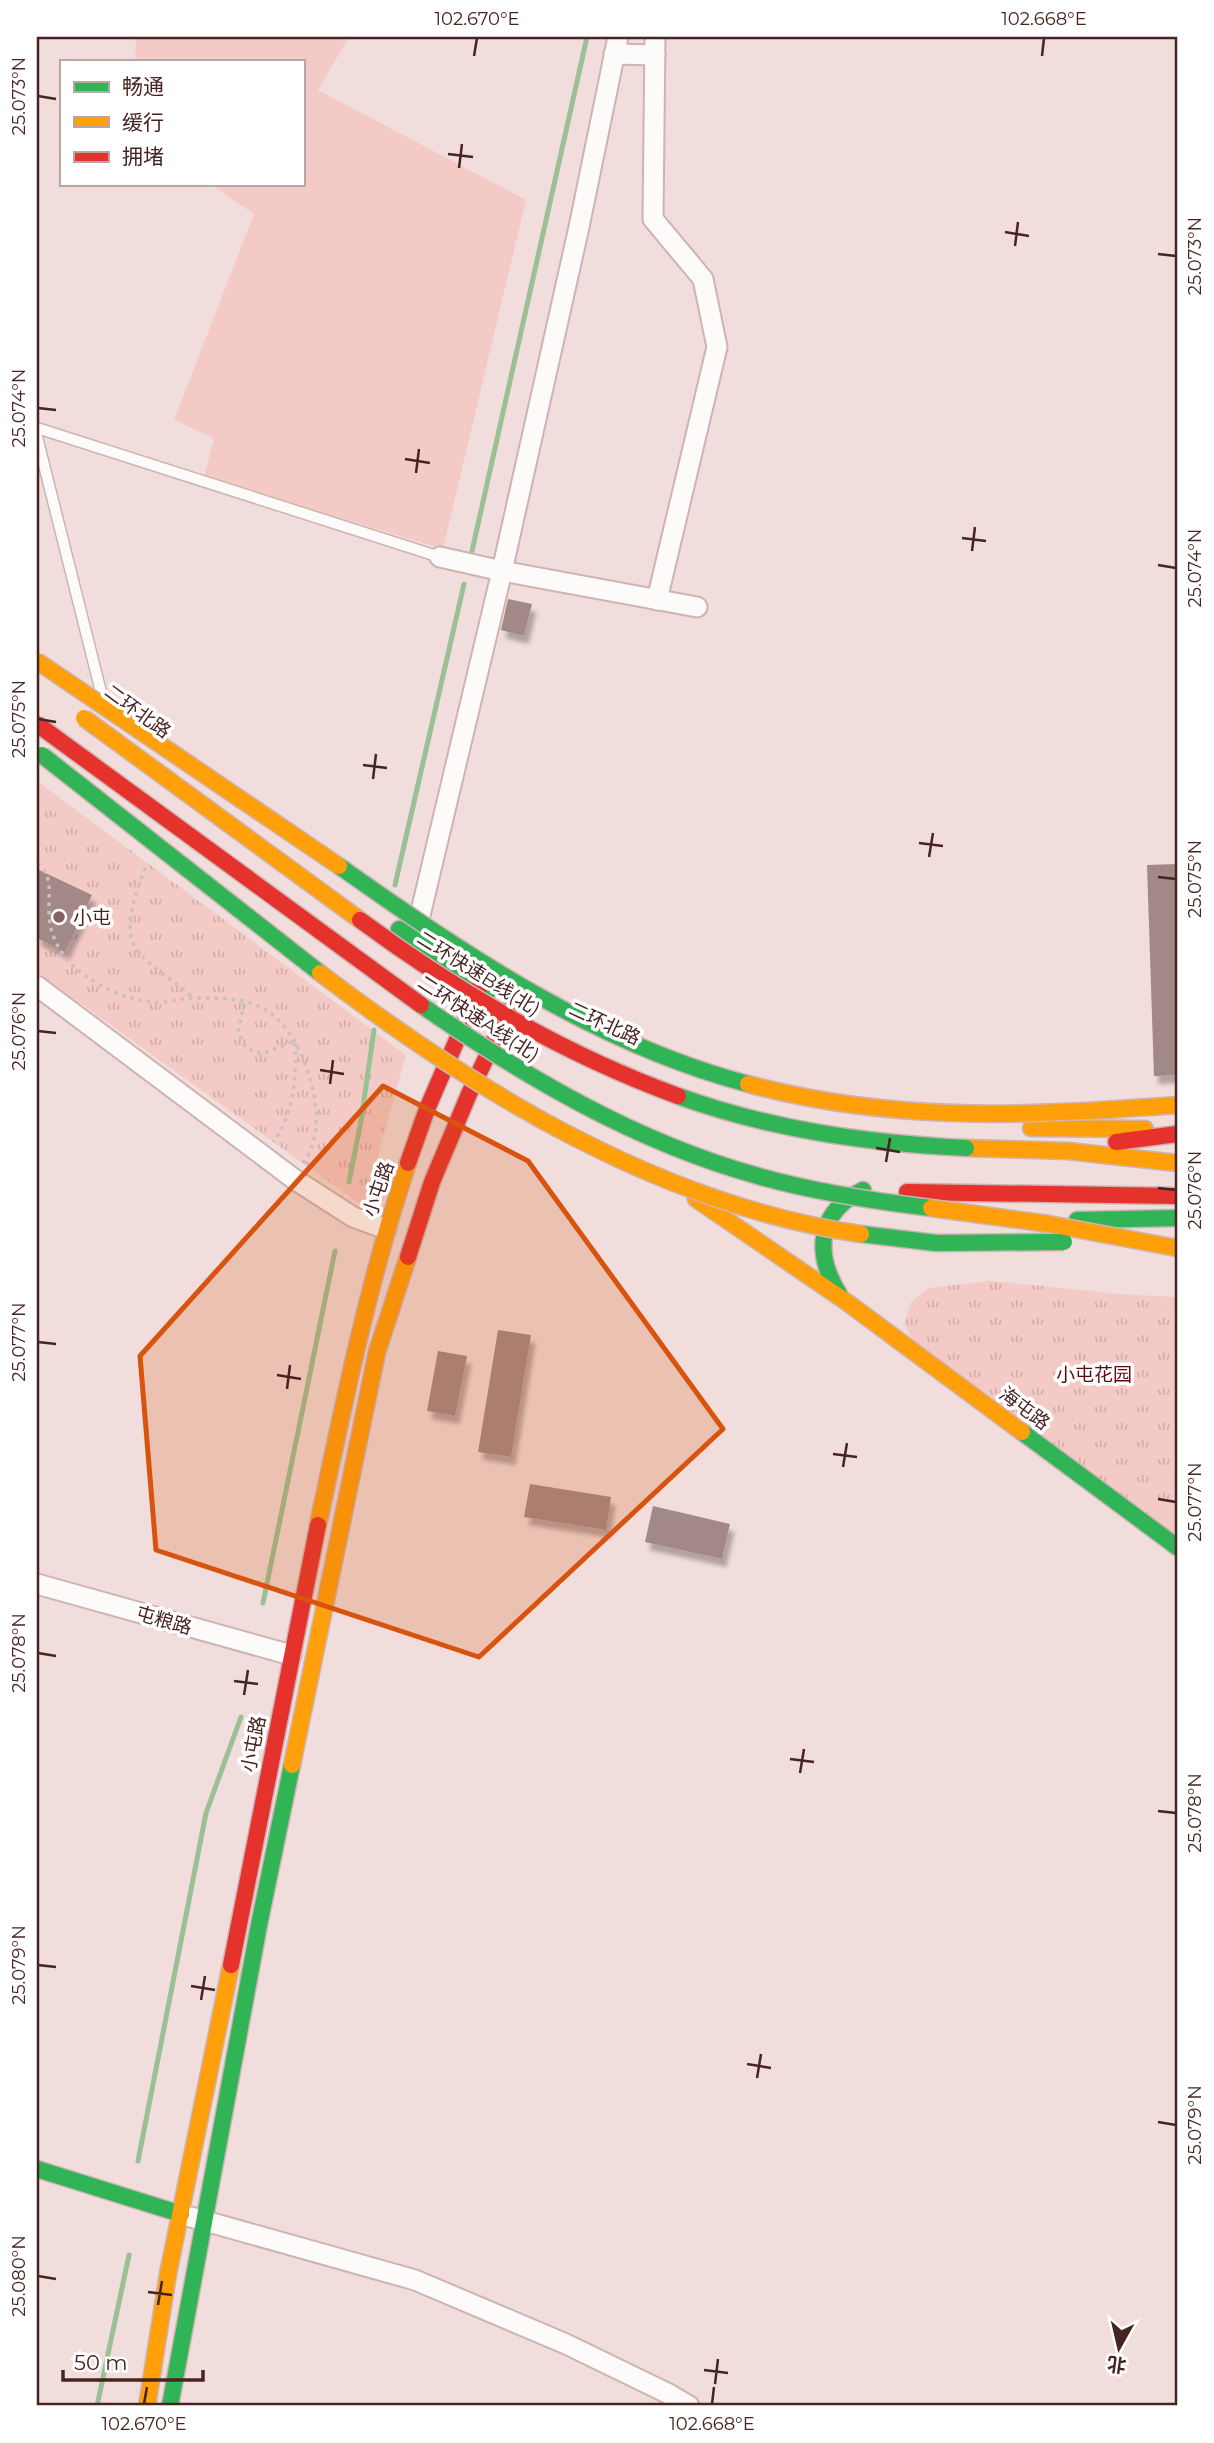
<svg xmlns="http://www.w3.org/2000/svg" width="1214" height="2443" viewBox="0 0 1214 2443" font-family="Montserrat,'Noto Sans SC',sans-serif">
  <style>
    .green { fill: #f4cac6 }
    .park { fill: url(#park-tufts) }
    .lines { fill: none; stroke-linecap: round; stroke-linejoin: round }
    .stream { stroke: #99c194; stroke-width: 5 }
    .building { fill: #a28987; filter: url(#shadow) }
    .lane-casing { stroke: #cdb4b2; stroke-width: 13 }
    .street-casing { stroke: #cdb4b2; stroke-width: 23 }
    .fast-casing { stroke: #cdb4b2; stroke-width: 19 }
    .slow-casing { stroke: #cdb4b2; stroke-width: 19 }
    .jam-casing { stroke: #cdb4b2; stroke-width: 19 }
    .path { stroke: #cbbfbf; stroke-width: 3.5; stroke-dasharray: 3.5 5; stroke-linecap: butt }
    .lane { stroke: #fdfafa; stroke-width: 10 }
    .street { stroke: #fdfafa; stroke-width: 19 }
    .fast { stroke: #30b455; stroke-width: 16 }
    .slow { stroke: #ff9f0a; stroke-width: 16 }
    .jam { stroke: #e5322d; stroke-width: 16 }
    .fast-bridge-casing { stroke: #cdb4b2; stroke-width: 19; stroke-linecap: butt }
    .slow-bridge-casing { stroke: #cdb4b2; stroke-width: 19; stroke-linecap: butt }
    .jam-bridge-casing { stroke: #cdb4b2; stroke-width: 19; stroke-linecap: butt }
    .fast-bridge { stroke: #30b455; stroke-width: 16 }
    .slow-bridge { stroke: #ff9f0a; stroke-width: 16 }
    .jam-bridge { stroke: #e5322d; stroke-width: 16 }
    .marked { fill: #d8540e; fill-opacity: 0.2; stroke: #d8540e; stroke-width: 5; stroke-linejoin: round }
    .ticks { fill: none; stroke: #472421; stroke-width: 2.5 }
    .poi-dot { fill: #826562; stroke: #fff; stroke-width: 2.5 }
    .labels { text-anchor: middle; stroke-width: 7; stroke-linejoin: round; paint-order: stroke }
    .street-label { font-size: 19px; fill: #472421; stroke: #fff }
    .poi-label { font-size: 19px; fill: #472421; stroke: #fff; text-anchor: start }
    .park-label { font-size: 19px; fill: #5e090f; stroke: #fff }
    .neatline { fill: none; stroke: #472421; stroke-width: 2.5 }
    .ticks-label { font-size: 18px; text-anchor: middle; fill: #472421 }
  </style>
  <defs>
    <pattern id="park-tufts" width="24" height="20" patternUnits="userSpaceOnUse" patternTransform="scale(1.75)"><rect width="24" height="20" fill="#f4cac6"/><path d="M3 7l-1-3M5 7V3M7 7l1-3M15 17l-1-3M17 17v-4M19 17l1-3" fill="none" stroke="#d3adaa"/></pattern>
    <filter id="shadow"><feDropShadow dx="4.5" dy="8" stdDeviation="2" flood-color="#0004"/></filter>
  </defs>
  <rect width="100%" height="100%" fill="#f1dddb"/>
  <path class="green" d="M136 37H349L318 90 526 200 443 549 204 477 214 438 174 420 254 214 210 184H303V61H135Z"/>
  <g class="park">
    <path d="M37 781 406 1055 364 1207 37 972Z"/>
    <path d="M990 1281 1119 1294 1177 1297V1540L914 1343 904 1324 911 1302 929 1288Z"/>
  </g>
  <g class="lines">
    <g class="stream">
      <path d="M472 551 587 37"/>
      <path d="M395 885 464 584"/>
      <path d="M349 1182 361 1121 374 1030"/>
      <path d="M263 1603 335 1251"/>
      <path d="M138 2161 206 1813 241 1717"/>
      <path d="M97 2406 129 2255"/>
    </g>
  </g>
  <g class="building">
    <path d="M508 599 532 604 524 636 501 630Z"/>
    <path d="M1177 864V1075L1154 1076 1147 865Z"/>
    <path d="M37 869 92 895 65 952 37 938Z"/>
    <path d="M498 1330 531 1335 511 1457 478 1452Z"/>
    <path d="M438 1351 467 1356 455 1416 427 1411Z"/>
    <path d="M530 1484 611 1497 606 1530 524 1517Z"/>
    <path d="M653 1506 730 1524 722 1559 645 1542Z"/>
  </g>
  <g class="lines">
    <g class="lane-casing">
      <g id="lane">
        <path d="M37 428 440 557"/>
        <path d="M37 437 101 692"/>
      </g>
    </g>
    <g class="street-casing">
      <g id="street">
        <path d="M655 37 653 219 703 279 717 347 657 600"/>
        <path d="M614 54 655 55"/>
        <path d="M440 557 502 571 697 607"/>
        <path d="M417 928 502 571 579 227 618 37"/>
        <path d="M37 986 294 1179 353 1217 386 1229"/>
        <path d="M37 1584 291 1655"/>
        <path d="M191 2217 415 2280 566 2344 667 2393 689 2406"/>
      </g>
    </g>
    <g class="fast-casing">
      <g id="fast">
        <path d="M399 929 492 989"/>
        <path d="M1077 1220 1177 1218"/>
        <path d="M839 1294C814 1253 817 1212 863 1190"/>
        <path d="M1022 1432 1177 1547"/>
        <path d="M37 2169 181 2214"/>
        <path d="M170 2406 259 1925 292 1765"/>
      </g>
    </g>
    <g class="slow-casing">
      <g id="slow">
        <path d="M1031 1128 1145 1129"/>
        <path d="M966 1148 1068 1151 1177 1163"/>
        <path d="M696 1199 848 1303 1022 1432"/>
        <path d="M318 1525C344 1403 368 1282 408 1163"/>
        <path d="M292 1765 377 1352 408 1257"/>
        <path d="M147 2406 168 2274 231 1965"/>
      </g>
    </g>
    <g class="jam-casing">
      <g id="jam">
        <path d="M1116 1142 1177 1134"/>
        <path d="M408 1163 427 1109 482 982"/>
        <path d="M907 1192 1177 1196"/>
        <path d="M408 1257 432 1182 469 1094 513 1001"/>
        <path d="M231 1965 318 1525"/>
      </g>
    </g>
    <g class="path">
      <path d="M37 864C54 875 48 895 49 912 49 935 62 959 80 972 101 987 126 1000 153 1002 167 1003 181 998 195 998 213 998 237 998 253 1004 286 1015 303 1052 311 1083 319 1112 319 1139 303 1165"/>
      <path d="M145 868C136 894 118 933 142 956 157 972 177 982 193 998"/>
      <path d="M244 1003 238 1032 246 1048 262 1054 295 1041C297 1074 294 1115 273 1142"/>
    </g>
    <use href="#lane" class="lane"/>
    <use href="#street" class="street"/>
    <use href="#fast" class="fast"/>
    <use href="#slow" class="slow"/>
    <use href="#jam" class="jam"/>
    <g class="fast-bridge-casing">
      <g id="fast-bridge">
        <path d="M42 755 320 973"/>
        <path d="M339 866C465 955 596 1044 748 1084"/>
        <path d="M421 1005C524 1076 635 1142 758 1176 814 1192 873 1201 931 1208"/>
        <path d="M678 1096C772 1130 867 1143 966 1148"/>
        <path d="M861 1234 936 1243 1064 1242"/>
      </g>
    </g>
    <g class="slow-bridge-casing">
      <g id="slow-bridge">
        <path d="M37 661 339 866"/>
        <path d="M84 718 360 920"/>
        <path d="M320 973C478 1093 661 1205 861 1234"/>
        <path d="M748 1084C893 1123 1029 1116 1177 1105"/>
        <path d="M931 1208 1049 1224 1177 1248"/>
      </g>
    </g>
    <g class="jam-bridge-casing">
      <g id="jam-bridge">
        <path d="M37 724 421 1005"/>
        <path d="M360 920C459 993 563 1054 678 1096"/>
      </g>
    </g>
    <use href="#fast-bridge" class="fast-bridge"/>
    <use href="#slow-bridge" class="slow-bridge"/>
    <use href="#jam-bridge" class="jam-bridge"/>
  </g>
  <path class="marked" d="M383 1086 528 1161 723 1429 479 1657 156 1550 140 1356Z"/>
  <path class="ticks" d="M474 56 477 38M1042 56 1044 38M38 96 56 99M448 154 473 157M459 168 462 144M1005 232 1029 236M1015 246 1018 222M1158 254 1176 256M38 408 56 410M405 459 430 463M416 473 419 449M962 538 986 541M972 551 975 527M1158 565 1176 568M38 719 56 722M363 765 387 768M373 779 376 754M919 843 943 846M929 857 933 833M1158 877 1176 879M38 1031 56 1033M320 1070 344 1074M330 1084 333 1060M876 1148 900 1152M886 1162 890 1138M1158 1188 1176 1190M38 1342 56 1344M277 1375 301 1379M287 1389 290 1365M833 1454 857 1457M843 1467 847 1443M1158 1499 1176 1502M38 1653 56 1656M234 1681 258 1684M244 1695 248 1670M790 1759 814 1762M800 1773 804 1749M1158 1811 1176 1813M38 1965 56 1967M191 1986 215 1990M201 2000 205 1976M747 2064 771 2068M757 2078 761 2054M1158 2122 1176 2125M38 2276 56 2279M148 2292 172 2295M158 2305 162 2281M704 2370 728 2373M715 2384 718 2359M144 2404 147 2387M712 2404 714 2387"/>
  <circle class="poi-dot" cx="59" cy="917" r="7"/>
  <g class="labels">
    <g class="street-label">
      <text transform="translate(138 711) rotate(36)" y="7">二环北路</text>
      <text transform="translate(479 973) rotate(32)" y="7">二环快速B线(北)</text>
      <text transform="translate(479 1018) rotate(33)" y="7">二环快速A线(北)</text>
      <text transform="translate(605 1023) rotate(25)" y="7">二环北路</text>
      <text transform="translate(378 1189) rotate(-71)" y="7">小屯路</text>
      <text transform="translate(1025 1408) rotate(37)" y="7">海屯路</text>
      <text transform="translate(164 1620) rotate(16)" y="7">屯粮路</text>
      <text transform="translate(253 1744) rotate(-79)" y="7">小屯路</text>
    </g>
    <g class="poi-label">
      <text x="73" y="924">小屯</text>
    </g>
    <g class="park-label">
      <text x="1094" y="1381">小屯花园</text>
    </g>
  </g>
  <rect width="1214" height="2443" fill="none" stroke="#ffffff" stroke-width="77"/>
  <rect x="60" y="60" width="245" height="126" fill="#ffffff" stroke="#b5a7a6" stroke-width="2"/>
  <rect x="74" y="82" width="35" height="10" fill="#30b455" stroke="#b5a7a6" stroke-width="2"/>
  <text x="122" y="94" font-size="21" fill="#472421">畅通</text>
  <rect x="74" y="117" width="35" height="10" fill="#ff9f0a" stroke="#b5a7a6" stroke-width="2"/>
  <text x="122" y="130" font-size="21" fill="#472421">缓行</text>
  <rect x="74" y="152" width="35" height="10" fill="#e5322d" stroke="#b5a7a6" stroke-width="2"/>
  <text x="122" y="164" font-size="21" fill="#472421">拥堵</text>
  <g transform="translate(1119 2348) rotate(188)" stroke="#ffffff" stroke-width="5" paint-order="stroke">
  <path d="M0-5L12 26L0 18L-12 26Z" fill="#472421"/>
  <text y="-10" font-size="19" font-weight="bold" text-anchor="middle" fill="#472421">北</text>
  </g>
  <path d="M63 2370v10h140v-10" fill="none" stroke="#472421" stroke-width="3.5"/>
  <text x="74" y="2370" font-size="21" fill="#472421" stroke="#ffffff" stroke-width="5" paint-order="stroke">50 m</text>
  <rect x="38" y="38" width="1138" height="2366" class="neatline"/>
  <g class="ticks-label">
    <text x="477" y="25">102.670°E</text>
    <text x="1044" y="25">102.668°E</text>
    <text transform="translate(19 96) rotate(-90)" y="6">25.073°N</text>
    <text transform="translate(1195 256) rotate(-90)" y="6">25.073°N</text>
    <text transform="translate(19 408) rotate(-90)" y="6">25.074°N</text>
    <text transform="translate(1195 568) rotate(-90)" y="6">25.074°N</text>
    <text transform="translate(19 719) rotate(-90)" y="6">25.075°N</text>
    <text transform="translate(1195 879) rotate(-90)" y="6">25.075°N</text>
    <text transform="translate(19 1031) rotate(-90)" y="6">25.076°N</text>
    <text transform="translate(1195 1190) rotate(-90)" y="6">25.076°N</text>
    <text transform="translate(19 1342) rotate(-90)" y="6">25.077°N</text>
    <text transform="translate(1195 1502) rotate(-90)" y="6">25.077°N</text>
    <text transform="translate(19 1653) rotate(-90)" y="6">25.078°N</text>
    <text transform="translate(1195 1813) rotate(-90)" y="6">25.078°N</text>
    <text transform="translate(19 1965) rotate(-90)" y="6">25.079°N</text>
    <text transform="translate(1195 2125) rotate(-90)" y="6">25.079°N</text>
    <text transform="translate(19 2276) rotate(-90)" y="6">25.080°N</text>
    <text x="144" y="2430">102.670°E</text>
    <text x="712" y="2430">102.668°E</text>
  </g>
</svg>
